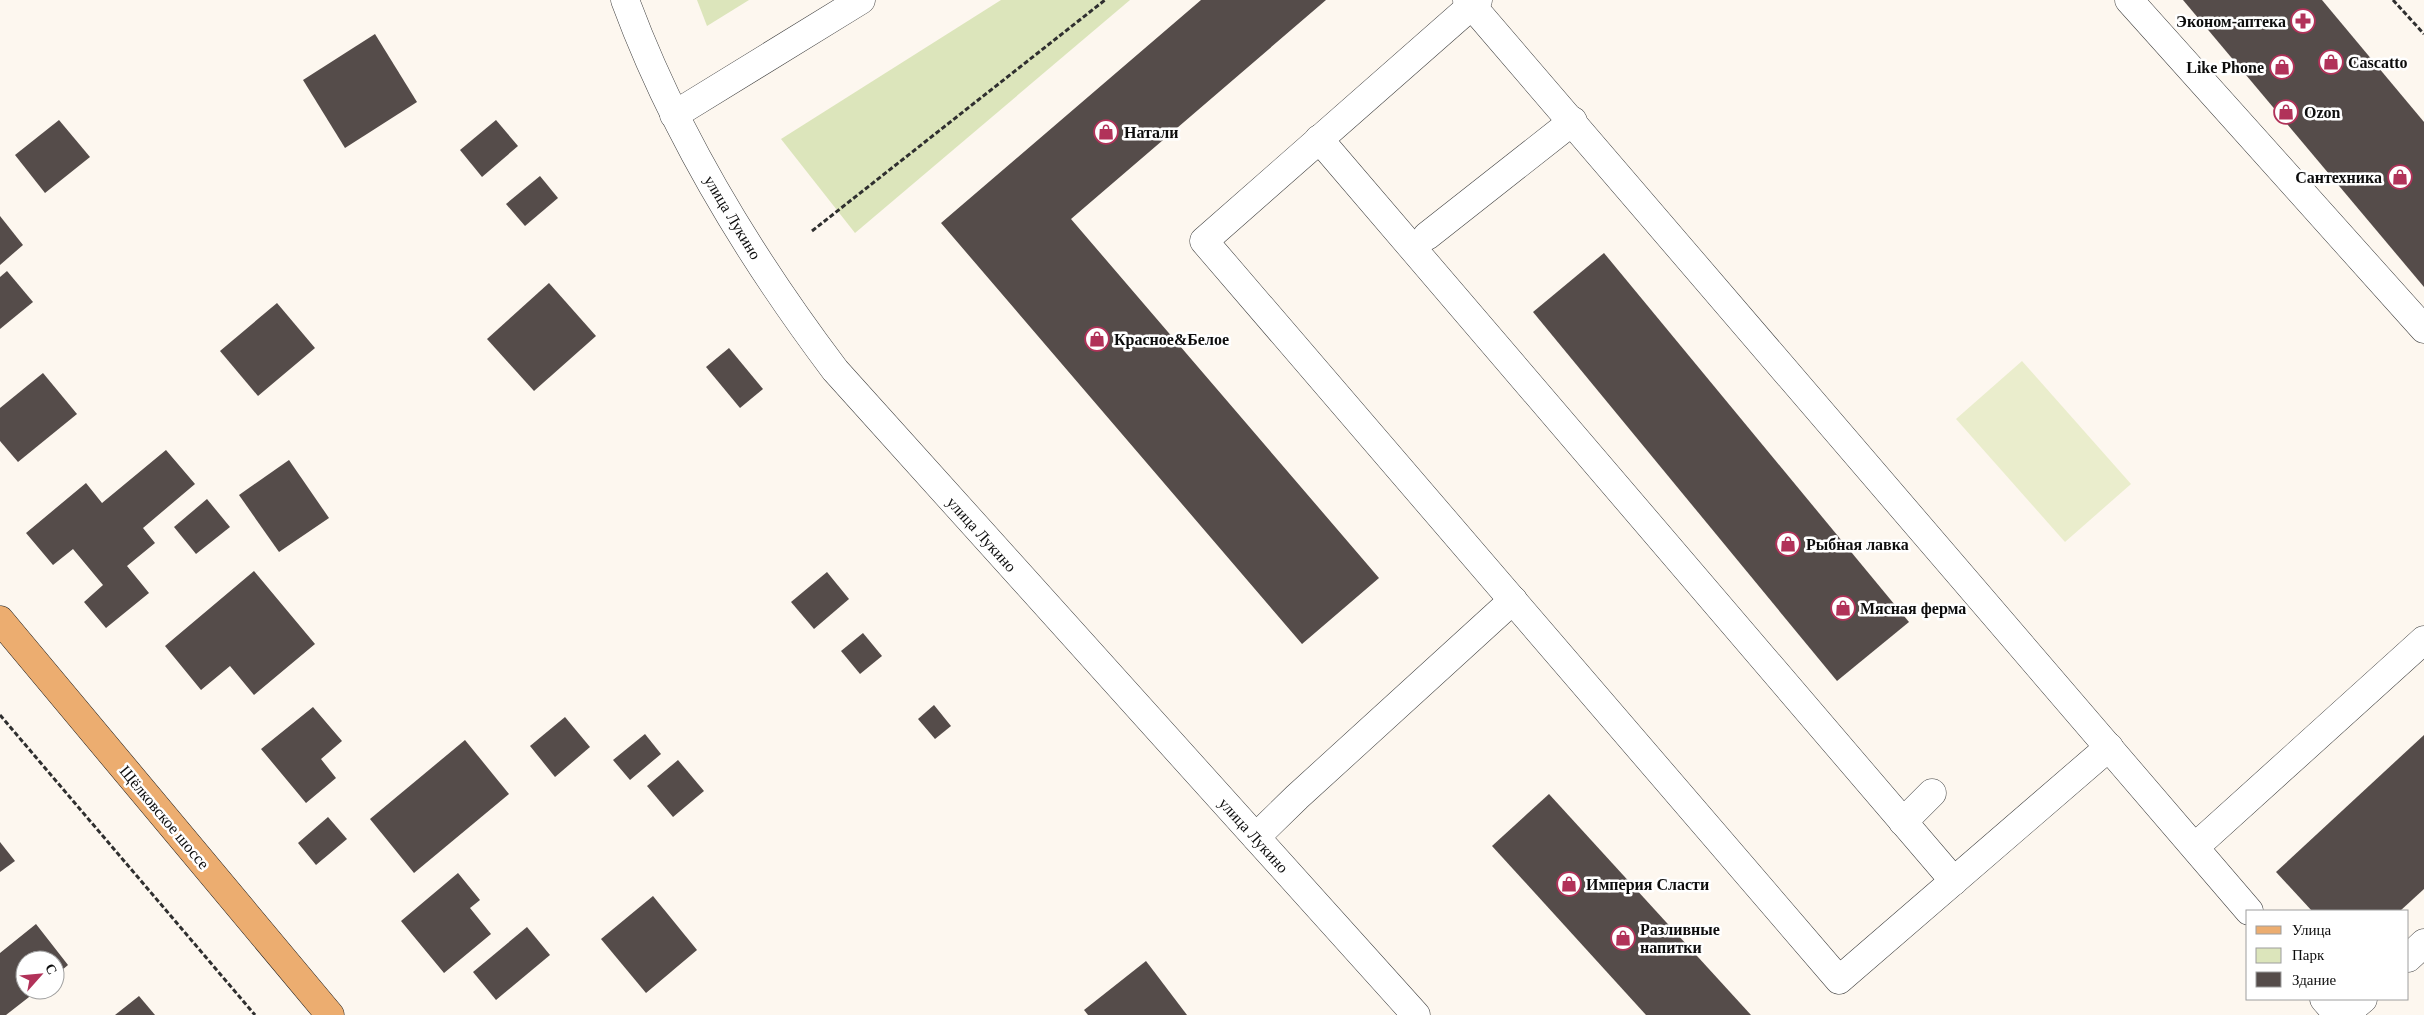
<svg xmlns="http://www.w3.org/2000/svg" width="2424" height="1015" viewBox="0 0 2424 1015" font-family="'Times New Roman',serif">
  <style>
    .green { fill: #dce5bb }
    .pitch { fill: #eaedcc }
    .building { fill: #554c4a }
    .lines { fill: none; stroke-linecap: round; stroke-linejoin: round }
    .minor-casing { stroke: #404040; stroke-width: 29 }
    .major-casing { stroke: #1e1e1e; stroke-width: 29 }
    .path { stroke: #2f2f2f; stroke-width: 3; stroke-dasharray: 5 2.5; stroke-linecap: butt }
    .minor { stroke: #fff; stroke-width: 28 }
    .major { stroke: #ecad70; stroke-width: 28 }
    .labels { text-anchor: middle; stroke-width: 5; stroke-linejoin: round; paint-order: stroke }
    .poi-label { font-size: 16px; font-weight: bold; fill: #0d0d0d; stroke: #fff; text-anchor: start }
    .street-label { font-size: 16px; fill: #0d0d0d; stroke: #fff }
  </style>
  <rect width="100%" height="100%" fill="#fdf7ef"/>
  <g class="green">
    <path d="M697 0H749L707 26Z"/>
    <path d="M1001 0H1130L855 233 781 139Z"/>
  </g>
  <path class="pitch" d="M2022 361 2131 484 2065 542 1956 419Z"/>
  <g class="building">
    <path d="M1201 0H1326L1071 219 1379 578 1302 644 941 223Z"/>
    <path d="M2183 0H2322L2424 122V287Z"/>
    <path d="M375 34 417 102 345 148 303 80Z"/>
    <path d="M59 120 90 157 45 193 15 155Z"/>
    <path d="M496 120 518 146 482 177 460 150Z"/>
    <path d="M540 176 558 198 525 226 506 204Z"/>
    <path d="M0 216 23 245 0 265Z"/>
    <path d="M1604 253 1909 622 1837 681 1533 312Z"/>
    <path d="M7 271 33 302 0 329V277Z"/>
    <path d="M549 283 596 336 534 391 487 339Z"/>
    <path d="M277 303 315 348 258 396 220 351Z"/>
    <path d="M729 348 763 389 740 408 706 367Z"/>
    <path d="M43 373 77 414 18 462 0 441V408Z"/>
    <path d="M166 450 195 484 143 528 155 543 127 566 149 593 106 628 84 602 103 585 73 549 53 565 26 533 86 483 102 503Z"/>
    <path d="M289 460 329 518 279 552 239 495Z"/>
    <path d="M207 499 230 527 196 554 174 527Z"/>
    <path d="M254 571 315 644 254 695 230 666 201 690 165 646Z"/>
    <path d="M827 572 849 599 814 629 791 602Z"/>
    <path d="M863 633 882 656 860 674 841 651Z"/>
    <path d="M934 705 951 726 935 739 918 719Z"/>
    <path d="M313 707 342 741 321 759 336 778 306 803 261 749Z"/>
    <path d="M565 717 590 747 555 777 530 746Z"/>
    <path d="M645 734 661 754 630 780 613 760Z"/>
    <path d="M2424 735V889L2400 911H2312L2276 872Z"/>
    <path d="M465 740 509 794 414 873 370 819Z"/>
    <path d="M678 760 704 791 673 817 647 786Z"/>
    <path d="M1549 794 1751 1015H1646L1492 846Z"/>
    <path d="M328 817 347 839 316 865 298 843Z"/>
    <path d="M0 842 15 861 0 872Z"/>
    <path d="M458 873 480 900 470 908 491 934 444 973 401 921Z"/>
    <path d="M653 896 697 950 646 993 601 939Z"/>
    <path d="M36 924 68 965 55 976V960H25V990H38L6 1015H0V953Z"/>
    <path d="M527 927 550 955 496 1000 473 972Z"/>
    <path d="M1146 961 1187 1015H1088L1084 1010Z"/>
    <path d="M139 996 155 1015H115Z"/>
  </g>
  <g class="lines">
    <g class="minor-casing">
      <g id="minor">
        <path d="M625 0C674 133 749 256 835 370L1416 1015"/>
        <path d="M1467 0 2249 911"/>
        <path d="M1478 0 1204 241 1839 980 2109 747"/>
        <path d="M2129 0 2424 329"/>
        <path d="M674 115 861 0"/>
        <path d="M1319 139 1954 881"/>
        <path d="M1427 236 1573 121"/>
        <path d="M1903 822 1932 793"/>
        <path d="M1256 837 1297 797 1513 600"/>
        <path d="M2195 847 2424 640"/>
        <path d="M2408 958 2424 943"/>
        <path d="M2324 999 2338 1015"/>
        <path d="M2344 1015 2363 999"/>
      </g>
    </g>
    <g class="major-casing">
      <path id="major" d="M0 620 330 1015"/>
    </g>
    <g class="path">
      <path d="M2393 0 2424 34"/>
      <path d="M812 231 1105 0"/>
      <path d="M0 715 255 1015"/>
    </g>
    <use href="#minor" class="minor"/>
    <use href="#major" class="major"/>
  </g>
  <defs>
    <g id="pharmacy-ring" transform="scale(1.25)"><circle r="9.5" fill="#fff" stroke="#b13259" stroke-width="1.5"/><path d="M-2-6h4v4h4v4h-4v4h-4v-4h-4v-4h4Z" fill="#b13259"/></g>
    <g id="shop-ring" transform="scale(1.25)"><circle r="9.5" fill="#fff" stroke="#b13259" stroke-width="1.5"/><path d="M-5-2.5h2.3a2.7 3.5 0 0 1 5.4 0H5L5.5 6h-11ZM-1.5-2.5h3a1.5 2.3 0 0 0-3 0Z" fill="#b13259"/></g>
  </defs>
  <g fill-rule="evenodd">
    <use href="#pharmacy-ring" x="2303" y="21"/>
    <use href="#shop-ring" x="2331" y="62"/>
    <use href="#shop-ring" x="2282" y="67"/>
    <use href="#shop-ring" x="2286" y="112"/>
    <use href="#shop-ring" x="1106" y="132"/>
    <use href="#shop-ring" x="2400" y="177"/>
    <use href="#shop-ring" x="1097" y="339"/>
    <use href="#shop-ring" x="1788" y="544"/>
    <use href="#shop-ring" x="1843" y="608"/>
    <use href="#shop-ring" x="1569" y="884"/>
    <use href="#shop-ring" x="1623" y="938"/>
  </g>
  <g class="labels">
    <g class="poi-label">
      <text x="2286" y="27" text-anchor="end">Эконом-аптека</text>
      <text x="2348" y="68">Cascatto</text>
      <text x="2264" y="73" text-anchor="end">Like Phone</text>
      <text x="2304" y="118">Ozon</text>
      <text x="1124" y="138">Натали</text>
      <text x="2382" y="183" text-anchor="end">Сантехника</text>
      <text x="1114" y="345">Красное&amp;Белое</text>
      <text x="1806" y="550">Рыбная лавка</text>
      <text x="1860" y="614">Мясная ферма</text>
      <text x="1586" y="890">Империя Сласти</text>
      <text x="1640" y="935">Разливные<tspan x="1640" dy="18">напитки</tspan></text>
    </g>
    <g class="street-label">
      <text transform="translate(733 217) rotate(59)" y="6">улица Лукино</text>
      <text transform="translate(982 534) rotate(48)" y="6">улица Лукино</text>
      <text transform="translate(165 817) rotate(50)" y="6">Щёлковское шоссе</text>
      <text transform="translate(1254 835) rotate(48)" y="6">улица Лукино</text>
    </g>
  </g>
  <rect x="2246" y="910" width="162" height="90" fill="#ffffff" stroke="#9e9e9e"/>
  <rect x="2256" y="926" width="25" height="8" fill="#ecad70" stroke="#9e9e9e"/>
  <text x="2292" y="935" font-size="15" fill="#0d0d0d">Улица</text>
  <rect x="2256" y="948" width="25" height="15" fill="#dce5bb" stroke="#9e9e9e"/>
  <text x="2292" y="960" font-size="15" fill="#0d0d0d">Парк</text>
  <rect x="2256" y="972" width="25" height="15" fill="#554c4a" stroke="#9e9e9e"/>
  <text x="2292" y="985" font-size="15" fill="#0d0d0d">Здание</text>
  <g transform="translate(40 975) rotate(63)"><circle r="24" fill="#ffffff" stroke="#9e9e9e"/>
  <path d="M0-4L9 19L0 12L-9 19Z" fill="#b13259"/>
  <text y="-8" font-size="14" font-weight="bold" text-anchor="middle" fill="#0d0d0d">С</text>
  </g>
</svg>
